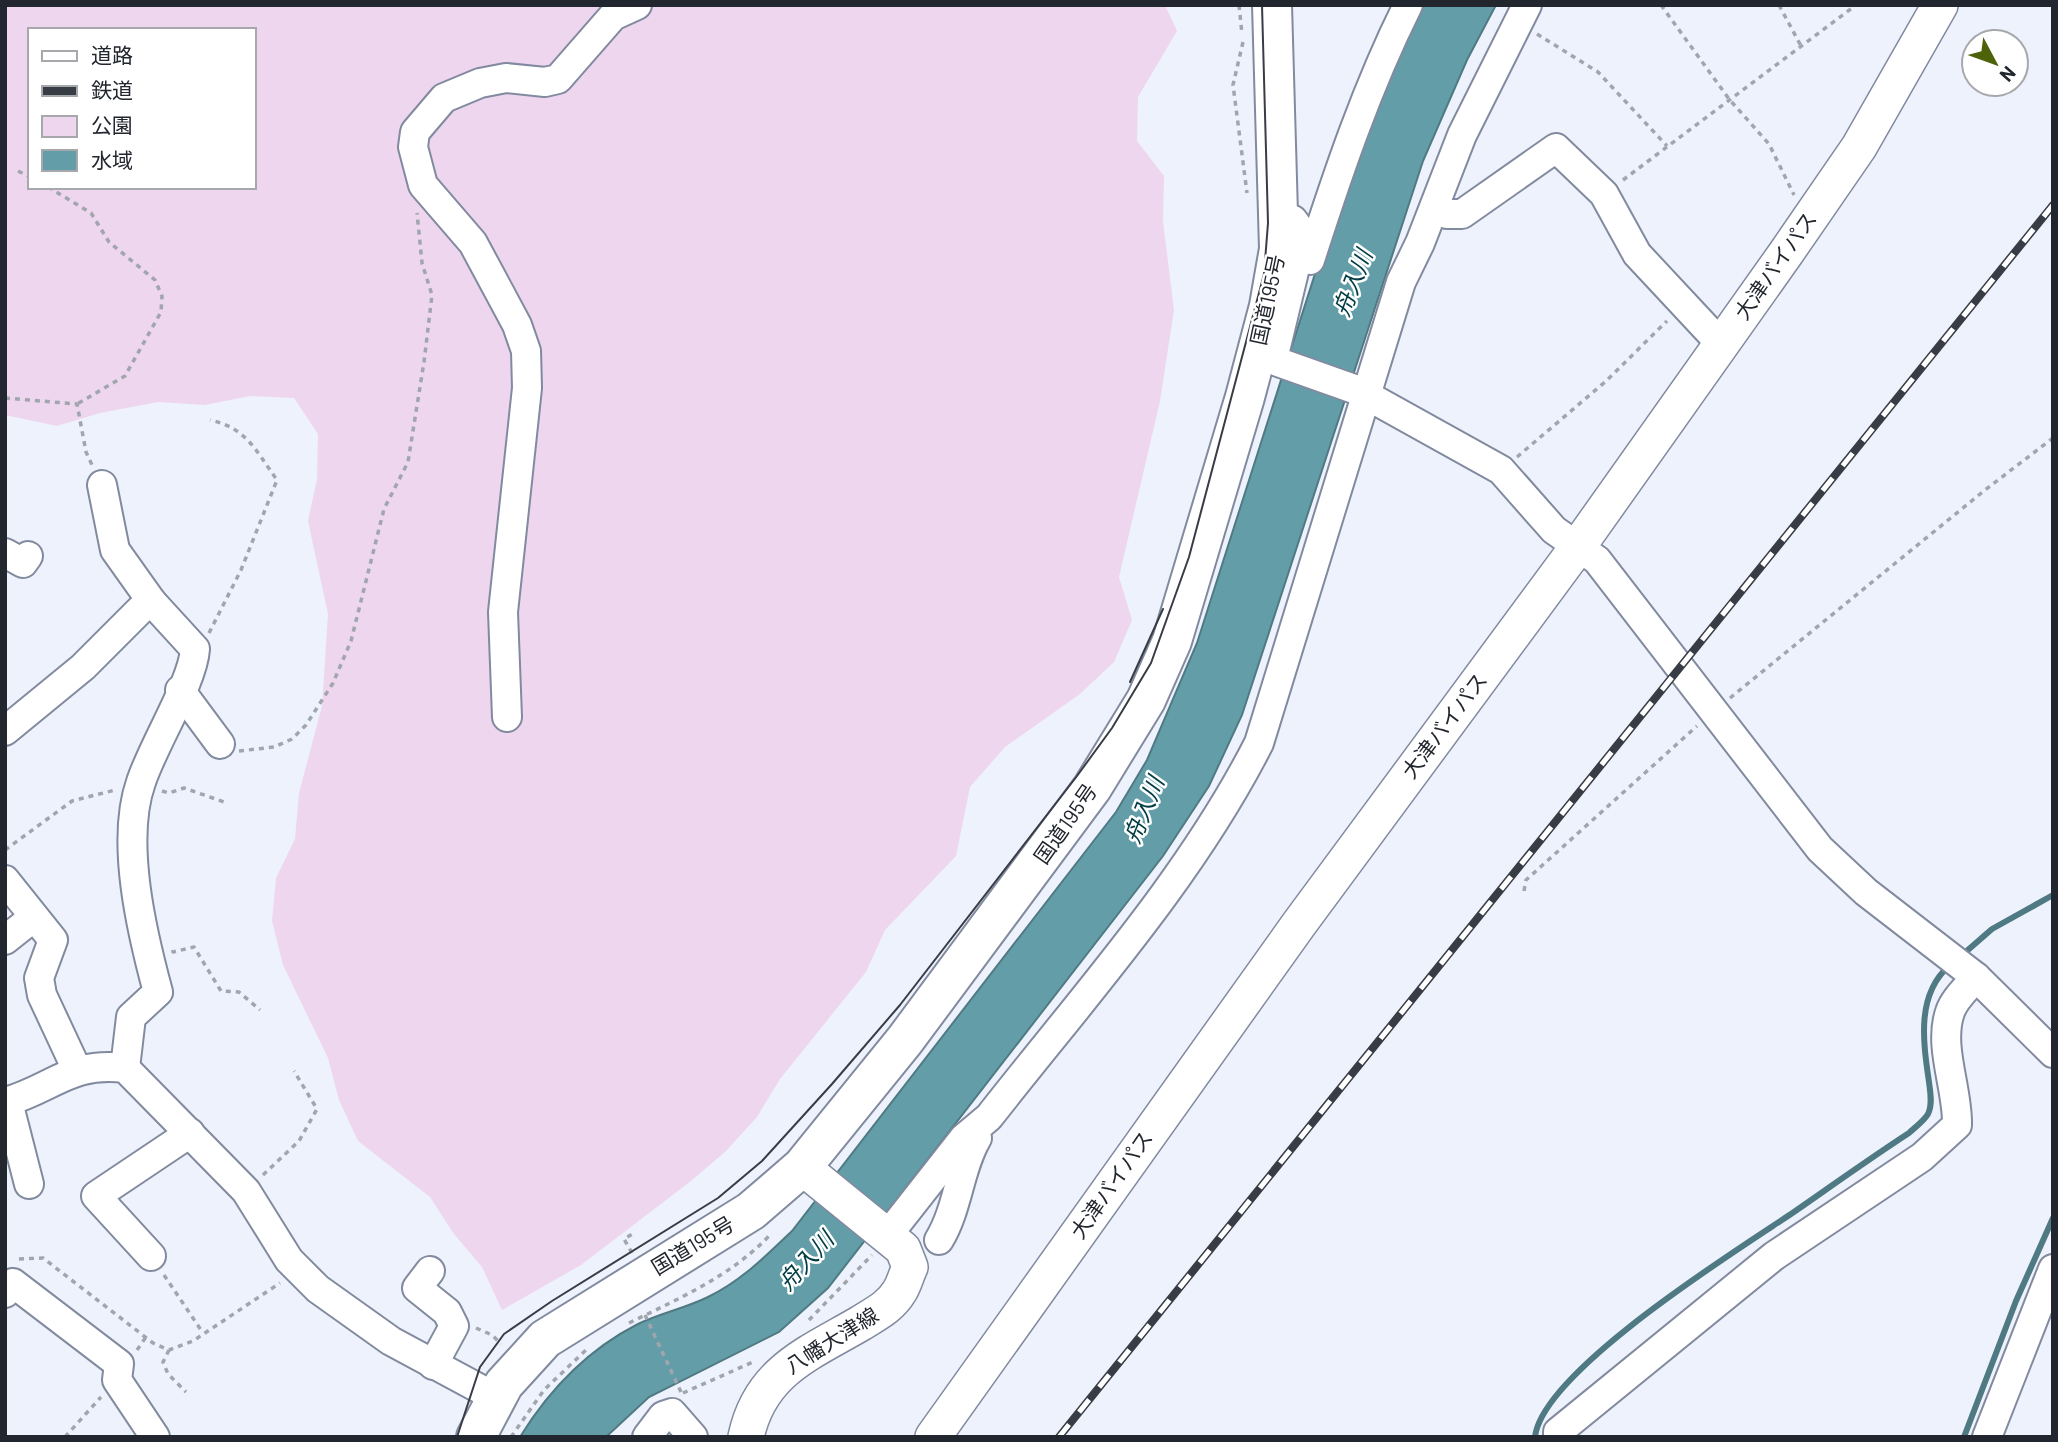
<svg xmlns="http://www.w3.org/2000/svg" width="2058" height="1442" viewBox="0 0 2058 1442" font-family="Barlow,'Noto Sans JP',sans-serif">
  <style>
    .green { fill: #eed6ef; fill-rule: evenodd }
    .water { fill: #639ea8; stroke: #507a83; stroke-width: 2 }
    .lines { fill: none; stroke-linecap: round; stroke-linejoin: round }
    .stream { stroke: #507a83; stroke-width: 6 }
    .minor-casing { stroke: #818a9f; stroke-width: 32 }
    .major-casing { stroke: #818a9f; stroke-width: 38 }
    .highway-casing { stroke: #818a9f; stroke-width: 42 }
    .path { stroke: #a1a5ae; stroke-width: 3.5; stroke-dasharray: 5 5; stroke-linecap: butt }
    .minor { stroke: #fff; stroke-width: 28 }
    .major { stroke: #fff; stroke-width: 35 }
    .highway { stroke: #fff; stroke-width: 38 }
    .tram { stroke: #383c44; stroke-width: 2 }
    .rail-casing { stroke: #383c44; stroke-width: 8 }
    .rail { stroke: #fff; stroke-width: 5; stroke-dasharray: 16; stroke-linecap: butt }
    .labels { text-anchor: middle; stroke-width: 5; stroke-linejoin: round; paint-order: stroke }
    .street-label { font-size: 21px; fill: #22262e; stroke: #fff }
    .water-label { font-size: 23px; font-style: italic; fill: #013c44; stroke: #fff }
  </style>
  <rect width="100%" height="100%" fill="#eef2fc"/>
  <path class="green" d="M5 5H1165L1177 31 1138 97 1137 141 1164 176 1163 222 1174 310 1160 401 1119 577 1132 620 1114 662 1080 694 1005 747 970 787 956 856 885 930 866 972 780 1079 757 1117 726 1151 691 1181 581 1265 502 1310 482 1267 454 1234 430 1197 358 1141 339 1100 328 1058 283 965 272 921 276 878 295 839 299 793 322 706 328 614 308 521 317 479 318 434 294 398 250 396 205 405 158 402 100 413 57 426 5 415ZM30 30H254V187H30Z"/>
  <path class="water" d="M1418 5H1496L1467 60 1423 161 1242 715 1209 786 1163 856 828 1288 779 1332 649 1397 606 1437H520C549 1390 589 1349 638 1324 661 1313 686 1308 708 1297 741 1281 766 1256 792 1231L1116 812 1147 760 1197 643 1360 133Z"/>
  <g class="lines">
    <g class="stream">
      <path d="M1961 956 1992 929 2053 895"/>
      <path d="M1535 1437C1542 1372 1734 1252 1791 1214 1830 1187 1869 1159 1909 1133 1914 1128 1924 1121 1928 1114 1933 1104 1930 1091 1929 1082 1923 1041 1916 994 1950 965"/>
      <path d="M1964 1437 2016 1301 2053 1218"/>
    </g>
    <g class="minor-casing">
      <g id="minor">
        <path d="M1447 214H1462L1556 148 1604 194 1637 254 1721 344"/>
        <path d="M1278 219 1293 220 1303 234 1274 355 1278 362 1357 390 1501 470 1554 530 1597 560 1820 849 1866 892 1976 977 2053 1053"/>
        <path d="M1310 260C1338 173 1367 87 1408 5"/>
        <path d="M102 485 115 550 152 602"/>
        <path d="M5 553 23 563 28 556"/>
        <path d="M180 690 220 744"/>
        <path d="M507 717 503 612 527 388 526 351 517 325 473 243 423 185 413 147 415 132 444 98 480 83 506 78 545 82 558 79 613 16 637 5"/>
        <path d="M5 731 83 667 141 609 152 602 195 649C193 682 153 745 141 782 120 841 142 933 158 992L131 1017 125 1068"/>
        <path d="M5 880 53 940 39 978 42 995 77 1070"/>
        <path d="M5 940 34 917"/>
        <path d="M5 1102C52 1089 70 1061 125 1068L246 1191 289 1260 318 1289 391 1341 495 1397"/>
        <path d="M8 1102 29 1184"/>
        <path d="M887 1236 964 1138 989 1117C1082 998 1190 879 1259 743L1401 282 1420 243 1462 135 1527 5"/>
        <path d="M939 1240C958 1209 959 1169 977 1138"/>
        <path d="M151 1256 96 1196 190 1133"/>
        <path d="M430 1271 417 1288 447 1312 454 1326 433 1365"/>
        <path d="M5 1293 13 1283 119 1364 117 1380 155 1437"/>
        <path d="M647 1437 663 1416 672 1413 693 1437"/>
        <path d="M1558 1437V1432L1774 1256 1922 1157 1957 1125C1958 1089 1938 1046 1950 1012 1954 999 1968 987 1976 977"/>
        <path d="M1987 1437 2053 1269"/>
      </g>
    </g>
    <g class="major-casing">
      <g id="major">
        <path d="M746 1437C760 1371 808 1354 861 1323 875 1314 890 1307 899 1292 904 1285 906 1275 910 1267L903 1249 802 1167"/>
        <path d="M933 1437 1299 924 1579 545 1786 253 1859 147 1940 5"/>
      </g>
    </g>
    <g class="highway-casing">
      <path id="highway" d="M476 1437 504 1384 545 1339 751 1211 802 1167 905 1040 1092 788 1146 700 1172 641 1245 397 1269 306 1279 249 1272 5"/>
    </g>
    <g class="path">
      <path d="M1239 5 1242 34"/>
      <path d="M1661 5 1729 99 1769 144 1794 195"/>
      <path d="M1779 5 1801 46"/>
      <path d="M1537 34 1598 72 1667 146"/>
      <path d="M1243 42 1233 85 1247 193"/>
      <path d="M18 171 30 177"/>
      <path d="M1623 180 1856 5"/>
      <path d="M48 187 91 213 109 242 155 280 162 296 161 312 125 376 77 404"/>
      <path d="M5 398 77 404 86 452 92 465"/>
      <path d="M1517 457 1605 382 1667 321"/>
      <path d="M209 633 241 570 277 480C256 451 247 428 210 420"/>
      <path d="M1730 698 1985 490 2053 438"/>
      <path d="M239 751 274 747 292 739 306 725 333 683 351 641 384 509 408 462 424 362 432 295 422 263 417 213"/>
      <path d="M162 791 169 793 184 788 227 803"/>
      <path d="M5 850 72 801 115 790"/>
      <path d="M1524 891 1526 880 1697 726"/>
      <path d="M173 950V952L194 947 221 991 239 992 260 1010"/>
      <path d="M263 1175 299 1141 317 1109 294 1071"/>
      <path d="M632 1253 624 1239 634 1233"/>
      <path d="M19 1259 43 1258 153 1343 169 1350 193 1341 280 1283"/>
      <path d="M164 1275 203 1333"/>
      <path d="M645 1315 681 1392"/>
      <path d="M809 1320 872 1255"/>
      <path d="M629 1323C680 1298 731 1276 770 1235"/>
      <path d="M476 1328 492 1335 501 1344"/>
      <path d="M137 1350 146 1337"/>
      <path d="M169 1350 163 1362 168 1374 186 1392"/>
      <path d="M683 1393 753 1362"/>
      <path d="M65 1437 101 1397"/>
      <path d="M511 1437 544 1390 587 1349"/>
    </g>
    <use href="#minor" class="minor"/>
    <use href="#major" class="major"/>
    <use href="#highway" class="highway"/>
    <g class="tram">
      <path d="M1130 682 1163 609"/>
      <path d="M457 1437 480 1367 504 1334 552 1301 718 1198 762 1161 832 1084 900 1005 1077 776 1112 728 1151 663 1189 557 1264 274 1268 223 1262 5"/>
    </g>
    <g class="rail-casing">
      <path id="rail" d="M1059 1437 2053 205"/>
    </g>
    <use href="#rail" class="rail"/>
  </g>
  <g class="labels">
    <g class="street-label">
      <text transform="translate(1776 266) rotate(-55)" y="7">大津バイパス</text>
      <text transform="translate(1268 300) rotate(-78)" y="7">国道195号</text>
      <text transform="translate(1445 726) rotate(-53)" y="7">大津バイパス</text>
      <text transform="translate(1066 824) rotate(-55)" y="7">国道195号</text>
      <text transform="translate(1112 1185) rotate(-55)" y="7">大津バイパス</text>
      <text transform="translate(693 1246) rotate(-31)" y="7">国道195号</text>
      <text transform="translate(832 1341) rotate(-32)" y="7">八幡大津線</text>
    </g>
    <g class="water-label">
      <text transform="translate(1353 283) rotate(-69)" y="8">舟入川</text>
      <text transform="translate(1144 810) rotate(-68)" y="8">舟入川</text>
      <text transform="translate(806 1261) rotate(-48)" y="8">舟入川</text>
    </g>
  </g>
  <rect width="2058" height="1442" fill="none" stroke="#22262e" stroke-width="14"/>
  <rect x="28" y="28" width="228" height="161" fill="#ffffff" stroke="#a7a8ab" stroke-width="2"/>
  <rect x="42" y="51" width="35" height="10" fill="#ffffff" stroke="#a7a8ab" stroke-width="2"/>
  <text x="91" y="63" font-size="21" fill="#22262e">道路</text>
  <rect x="42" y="86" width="35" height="10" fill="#383c44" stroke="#a7a8ab" stroke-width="2"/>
  <text x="91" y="98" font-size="21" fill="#22262e">鉄道</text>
  <rect x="42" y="116" width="35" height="21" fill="#eed6ef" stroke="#a7a8ab" stroke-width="2"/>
  <text x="91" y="133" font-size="21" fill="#22262e">公園</text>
  <rect x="42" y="150" width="35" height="21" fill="#639ea8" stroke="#a7a8ab" stroke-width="2"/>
  <text x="91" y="168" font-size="21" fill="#22262e">水域</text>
  <g transform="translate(1995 63) rotate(131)"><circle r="33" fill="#ffffff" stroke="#a7a8ab" stroke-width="2"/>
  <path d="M0-5L12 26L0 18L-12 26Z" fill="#4e620a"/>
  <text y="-10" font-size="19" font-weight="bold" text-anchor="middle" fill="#22262e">N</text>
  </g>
</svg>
